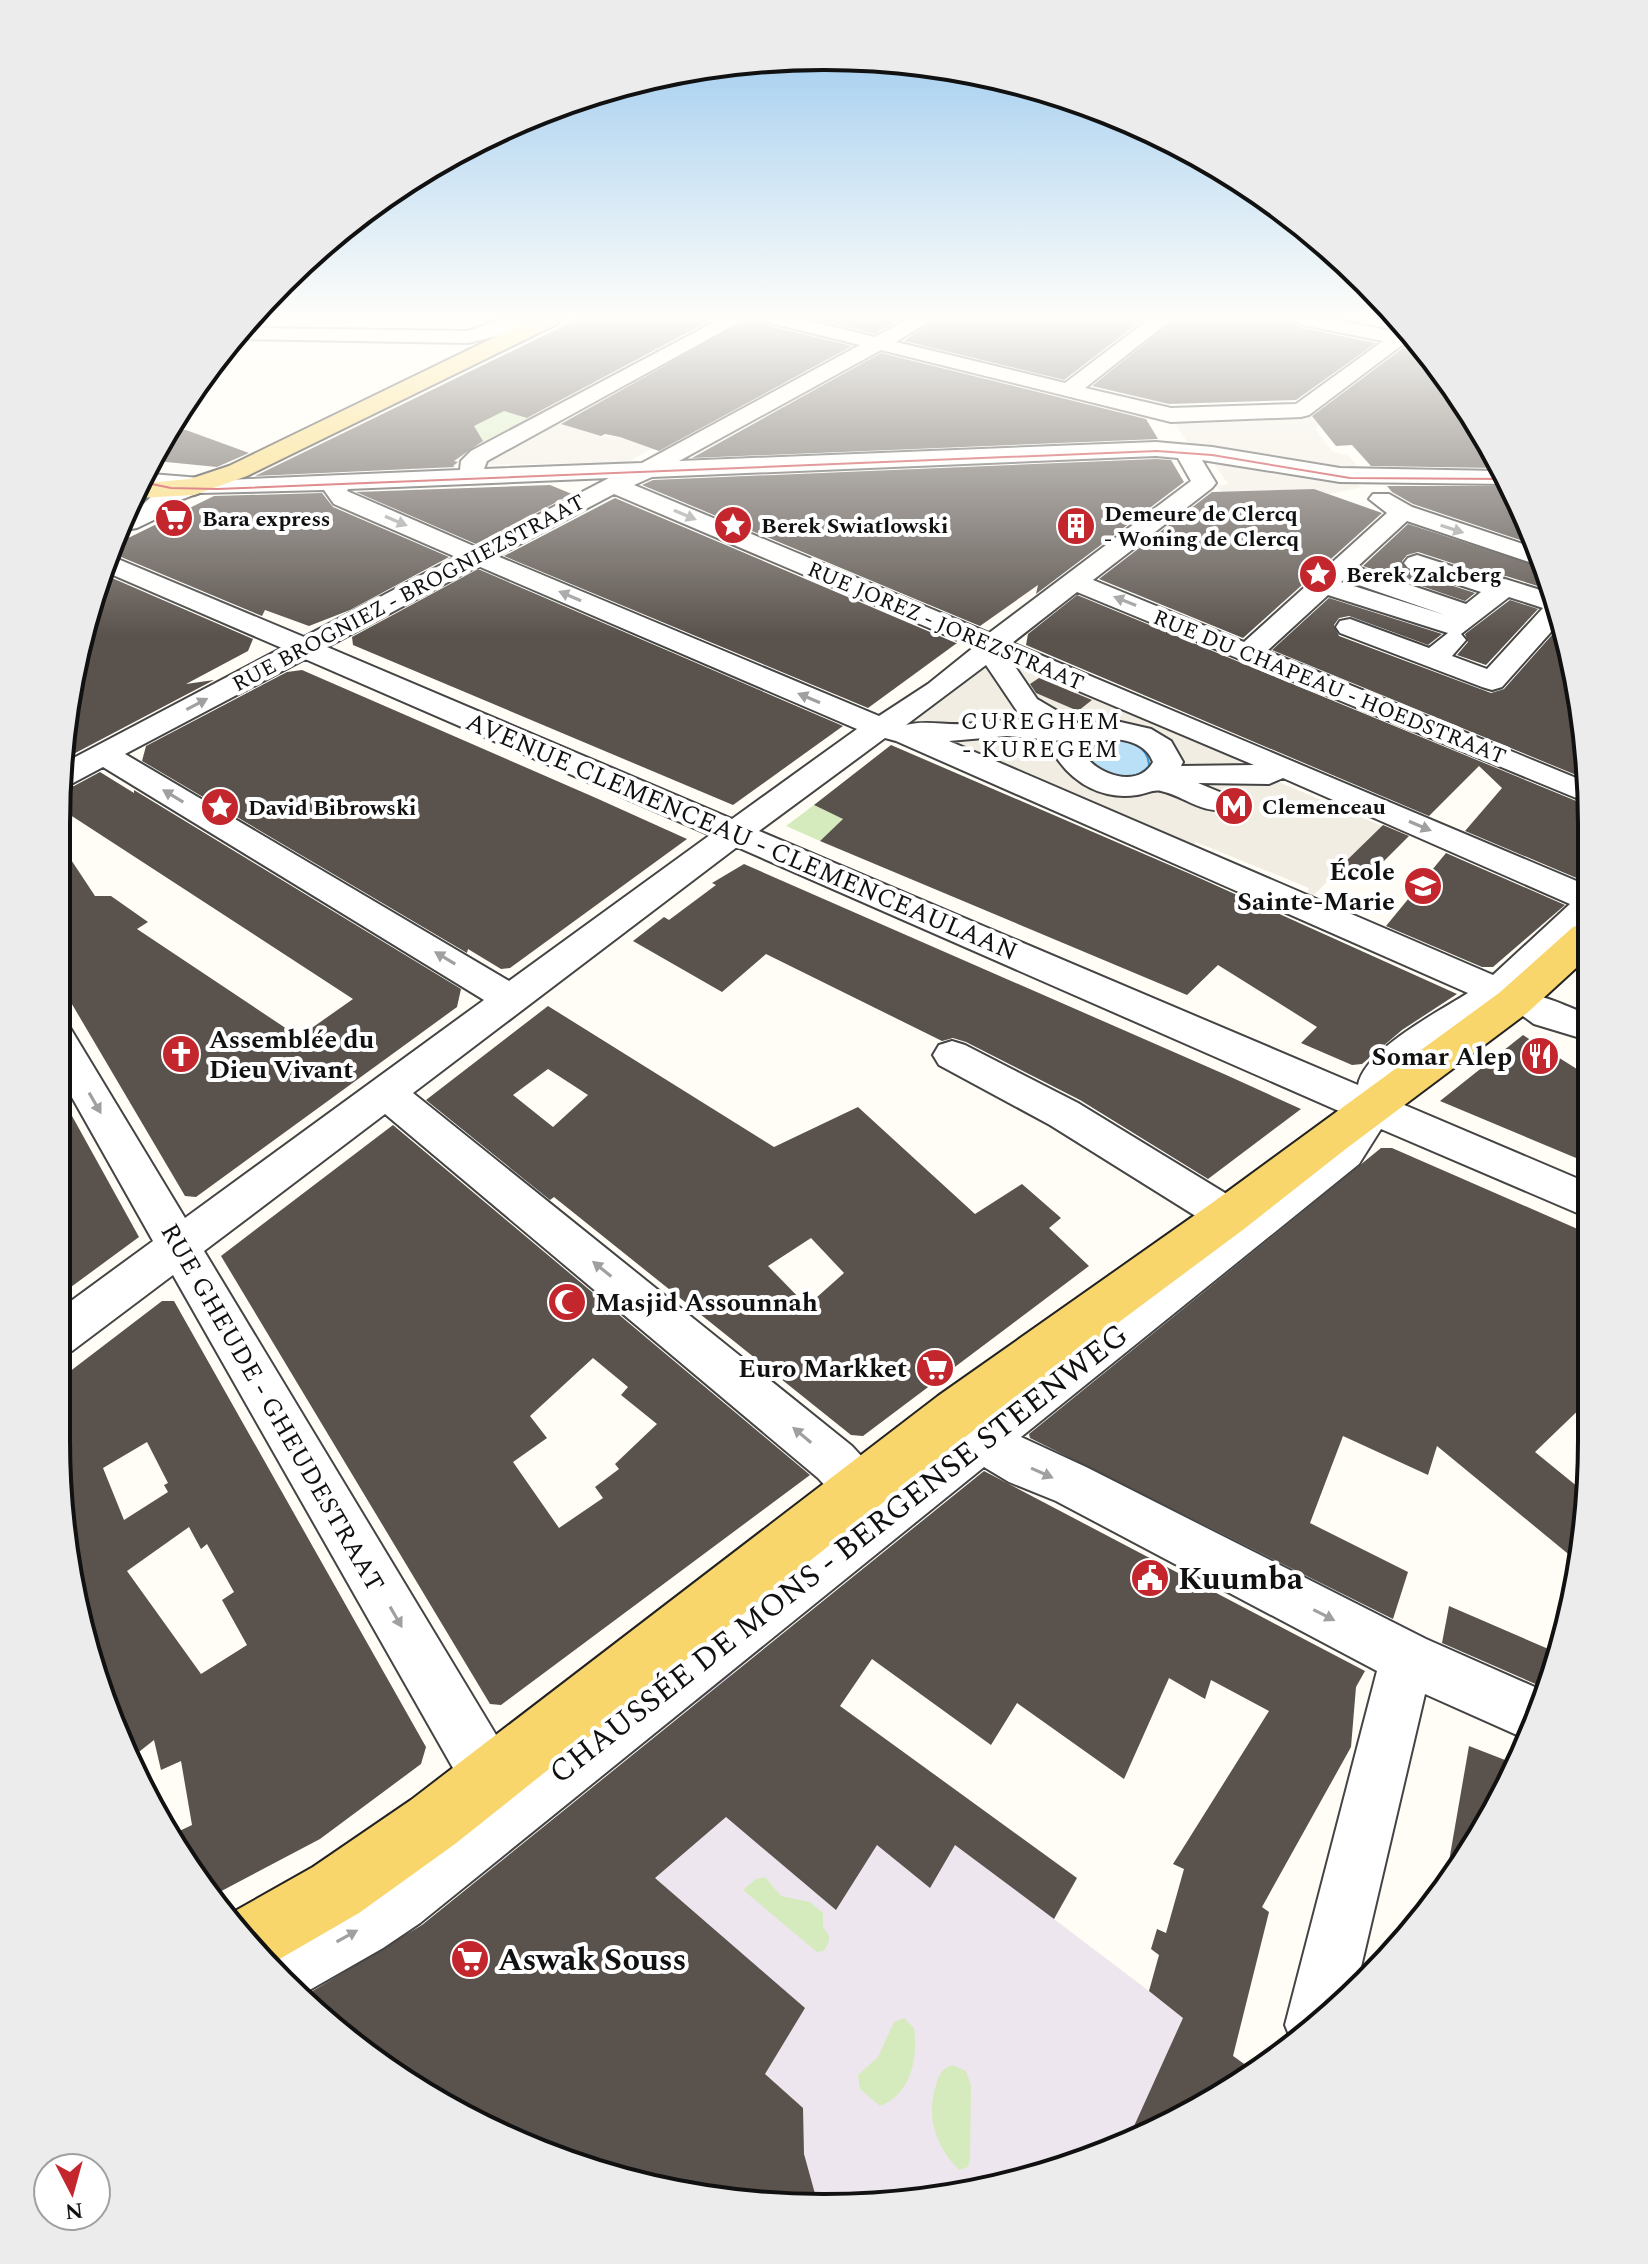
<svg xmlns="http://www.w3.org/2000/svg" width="1648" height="2264" viewBox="0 0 1648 2264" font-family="Spectral,serif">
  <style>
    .industrial { fill: #eee6ef }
    .green { fill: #d5ebbd }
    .plaza { fill: #f1ede2 }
    .water { fill: #b9e0f7; stroke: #3f96cf; stroke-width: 2 }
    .building { fill: #5a524d; fill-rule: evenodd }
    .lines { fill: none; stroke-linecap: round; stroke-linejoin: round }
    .minor-casing { stroke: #444; stroke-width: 4 }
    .major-casing { stroke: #222; stroke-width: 4 }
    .minor { fill: #fff; fill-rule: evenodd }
    .major { fill: #f9d66b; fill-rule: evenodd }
    .tram { stroke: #c4262e; stroke-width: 2 }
    .oneway { fill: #a0a0a0 }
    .labels { text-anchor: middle; stroke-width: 8; stroke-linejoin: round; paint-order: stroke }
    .far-poi-label { font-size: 22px; font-weight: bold; fill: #111; stroke: #fff; text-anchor: start }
    .far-street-label { font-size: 22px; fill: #111; stroke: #fff }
    .far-neighbourhood-label { font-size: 24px; letter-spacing: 2px; fill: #111; stroke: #fff }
    .street-label { font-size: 26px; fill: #111; stroke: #fff }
    .poi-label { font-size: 26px; font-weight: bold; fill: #111; stroke: #fff; text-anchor: end }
    .near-street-label { font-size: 32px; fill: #111; stroke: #fff }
    .near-poi-label { font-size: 32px; font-weight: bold; fill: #111; stroke: #fff; text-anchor: start }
    .rim { fill: none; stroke: #111; stroke-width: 4 }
  </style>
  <rect width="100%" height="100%" fill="#fffdf5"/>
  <path class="industrial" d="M725 1670 1149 1991 1254 2071 1118 2149 924 2201H726L761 2152 463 1879 502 1847 510 1855 697 1703 692 1696Z"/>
  <g class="green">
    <path d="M486 405 528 418 481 443 457 435Z"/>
    <path d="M814 805 843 819 820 841 786 826Z"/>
    <path d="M765 1877 781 1896 810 1902 823 1913V1927C831 1937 831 1939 824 1951L817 1952 743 1890 756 1879Z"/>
    <path d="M904 2018 914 2028C918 2057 912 2094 880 2106L860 2089 858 2075 878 2057 894 2022Z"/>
    <path d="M953 2065 966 2071 971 2085 970 2160 968 2167 959 2170C935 2145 925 2116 937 2082 940 2072 943 2068 953 2065Z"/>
  </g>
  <g class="plaza">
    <path d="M1314 410 1319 425 1315 429 1333 452 1349 456 1363 473 1191 447 1174 423 1184 418 1188 424 1301 418 1298 413Z"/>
    <path d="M559 423 600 436 620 437 652 448 628 462 484 465 487 460Z"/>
    <path d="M1201 458 1351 481 1362 487 1329 494 1314 489 1222 492 1216 486 1228 484 1212 461H1200Z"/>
    <path d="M997 655 1269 765 1267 777 1382 826 1313 896 1307 893 1309 888 1196 842 1188 849 910 726 911 722Z"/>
  </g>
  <path class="water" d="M1107 739C1125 739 1149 744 1149 766 1135 783 1114 776 1095 773L1082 751 1092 742Z"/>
  <g class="building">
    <path d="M578 319H713L527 418 504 411 474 426 483 441 454 461 458 462 453 466 455 467 255 476Z"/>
    <path d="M748 319H764L769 326 852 346 659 451 620 437 605 434 601 436 561 424Z"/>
    <path d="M815 319H901L875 334Z"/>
    <path d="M936 319H1144L1064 380 904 341Z"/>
    <path d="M1175 319H1290L1302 328 1376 343 1296 400 1169 404 1092 386Z"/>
    <path d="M1403 348 1428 351 1420 361 1432 364 1426 370 1444 374 1498 468 1371 466 1352 445 1336 446 1312 416Z"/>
    <path d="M881 353 1146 419 1158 439 692 458Z"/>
    <path d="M186 430 249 453 217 467 156 461 170 431Z"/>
    <path d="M1156 459 1171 460 1184 482 1036 594 1038 585 980 626 642 485 653 480Z"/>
    <path d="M550 485 572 494 476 544 356 492Z"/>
    <path d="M1387 486H1508L1533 530 1538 546 1413 504 1392 492Z"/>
    <path d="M1314 489 1382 513 1243 638 1099 579 1212 492Z"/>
    <path d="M322 493 333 507 449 557 350 610 309 626 265 610 262 616 114 554 120 542 214 496Z"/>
    <path d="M615 498 956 643H957L868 708 504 556Z"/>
    <path d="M1408 524 1544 568 1548 586 1544 588 1506 576 1498 578 1418 552 1407 555 1402 561 1407 571 1475 593 1465 601 1363 566Z"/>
    <path d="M478 569 843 726 733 805 353 645 352 637Z"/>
    <path d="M105 575 253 639 248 651 186 684 214 680 64 759 82 626Z"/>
    <path d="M1077 595 1586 805V882L1465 831 1502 788 1479 766 1429 816 1026 645 1028 634Z"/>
    <path d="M1329 598 1442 634 1428 645 1349 616 1339 618 1334 625 1339 636 1491 693 1504 689 1559 627 1585 723 1586 779 1272 650Z"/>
    <path d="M1510 600 1538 609 1486 665 1457 655 1468 642 1465 634Z"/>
    <path d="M302 670 596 798 687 839 510 968 501 969 468 949 467 953 142 761 146 746 287 672Z"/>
    <path d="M1039 678 1092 700 1078 711 1036 693 1030 684Z"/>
    <path d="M891 745 1195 876 1457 994 1402 1030 1362 1064 1352 1065 1301 1043 1317 1027 1218 965 1187 995 820 841 843 819 814 805Z"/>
    <path d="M100 772 134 793V790L461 989 457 1007 196 1197 185 1196 56 977V837L95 896H111L148 922 137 929 299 1037 353 999 58 807 61 788 74 786Z"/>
    <path d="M1383 825 1409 836 1366 879 1340 867Z"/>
    <path d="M1446 853 1565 905 1493 967H1482L1386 926Z"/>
    <path d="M744 864 1224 1074 1301 1109 1208 1179 1080 1100 966 1042 953 1038 942 1041 766 954 722 992 633 941 664 917 669 920 716 885 712 883Z"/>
    <path d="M548 1006 774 1147 858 1107 975 1214 1022 1184 1061 1218 1049 1228 1089 1266 863 1436 851 1435 554 1197 550 1200 426 1100ZM548 1069 588 1095 553 1127 513 1095ZM811 1238 844 1273 807 1306 768 1266Z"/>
    <path d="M1523 1035 1588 1076V1163L1440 1101Z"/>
    <path d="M56 1087 139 1237 56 1298Z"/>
    <path d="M393 1125 810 1475 501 1705 490 1704 221 1256ZM593 1358 628 1387 621 1395 657 1424 615 1464 619 1469 595 1487 603 1498 559 1528 513 1462 547 1438 530 1416Z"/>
    <path d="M1381 1148H1392L1589 1234 1584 1250 1589 1253 1590 1399 1535 1452 1589 1496 1578 1562 1437 1446 1428 1475 1343 1436 1310 1523 1408 1572 1393 1619 1030 1438 1029 1434Z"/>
    <path d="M162 1301H174L426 1747 421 1764 320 1839 212 1896 185 1866 171 1835 192 1825 181 1761 161 1770 154 1740 135 1755 82 1639 56 1440V1382ZM147 1442 168 1483 164 1485 168 1492 124 1520 103 1468ZM189 1527 201 1549 207 1544 234 1592 222 1600 247 1645 201 1674 127 1571Z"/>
    <path d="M984 1471 1365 1671 1356 1687 1351 1747 1262 1907 1269 1912 1233 2056 1254 2071 1125 2146 1183 2018 1149 1991 1159 1955 1151 1949 1157 1929 1166 1933 1184 1869 1173 1864 1269 1711 1211 1680 1205 1699 1169 1678 1124 1779 1017 1703 991 1745 872 1659 840 1706 1077 1878 1054 1919 955 1845 930 1888 877 1845 836 1910 726 1817 655 1878 805 2008 765 2074 803 2108 804 2154 817 2201H723L485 2129 318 2018 301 1998 422 1925Z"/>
    <path d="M1449 1606 1560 1654 1547 1689 1442 1643Z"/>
    <path d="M1469 1746 1518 1765 1513 1780 1444 1890Z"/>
  </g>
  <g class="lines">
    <g class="minor-casing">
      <g id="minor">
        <path d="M503 319H529L502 335 468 343 240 339 250 328 468 331Z"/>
        <path d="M720 319H745L487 461 484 469 642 463 860 345 770 323 767 319H802L875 337 908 319H933L896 342 1065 383 1149 319H1172L1085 388 1171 408 1296 404 1383 341 1303 325 1293 319H1333L1391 331 1399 320 1410 331 1408 334 1414 336 1423 346 1402 345 1309 415 1301 417 1171 422 881 350 679 461 1156 442 1212 447 1340 468 1499 471 1507 484 1340 482 1202 460 1216 483 1212 488 1093 580 1244 642 1387 513 1369 499 1373 494H1389L1412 507 1538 549 1541 566 1407 521 1357 567 1466 604 1481 592 1408 568 1404 563 1408 558 1417 555 1498 581 1505 579 1550 593 1559 623 1502 687 1492 690 1482 687 1340 633 1336 627 1340 621 1350 619 1429 648 1448 633 1328 595 1267 651 1586 782V802L1077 592 1012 643 1586 885 1587 927 1521 991 1527 996C1540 992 1572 1009 1587 1014V1040L1534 1024 1520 1014 1513 1016 1496 1010 1437 1049 1397 1082 1395 1101 1588 1183 1589 1218 1381 1129 1359 1164 1021 1437 1086 1467 1426 1639 1546 1692 1528 1740 1425 1694 1357 1984 1294 2047 1285 2025 1377 1671 1056 1501 1009 1482 984 1467 420 1923 383 1948 299 1996 259 1950 341 1906 378 1881 480 1802 470 1798 173 1275 72 1351 56 1357V1312L153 1241 56 1069V1022L69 1026 185 1218 484 1000 103 767 73 783 61 785 64 763 282 648 106 572 113 557 304 637 456 557 334 504 324 490 199 493 169 504 162 516 137 528 125 530 134 511C146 505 149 495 162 490L145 487 151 474 225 480 460 470 461 461 471 451ZM1156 456 1178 458 1191 481 989 633 634 485 652 477ZM609 478 476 547 347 491 348 489ZM614 494 974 647 928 684 879 716 497 556ZM478 566 857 729 732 819 327 647ZM1344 580 1445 615 1341 582ZM1509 597 1543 608 1487 669 1452 656 1466 640 1461 634ZM305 659 710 835 509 981 125 754ZM986 665 1017 711 1033 720C1008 718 987 723 963 724 943 725 925 720 906 725ZM1014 665 1015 664 1254 765 1181 766 1183 762 1171 741 1151 729 1116 721 1081 725 1037 699ZM1007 736 1062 741 1056 757C1074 784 1103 800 1137 795 1145 794 1154 789 1161 791 1184 796 1203 815 1227 809L1232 802 1227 795 1198 783 1269 784 1283 778 1570 904 1493 975 949 741ZM885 738 896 741 1468 993C1438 1012 1364 1050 1358 1085L759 831ZM1116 739C1132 741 1147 746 1153 762 1139 788 1101 776 1086 757L1089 748 1100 741ZM737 847 1348 1115 1331 1142 1245 1208 1243 1204 1078 1103 965 1045 952 1041 939 1045 933 1055 939 1065 1050 1125 1218 1230 985 1410 965 1401 948 1407 941 1422 949 1438 883 1489 876 1472 852 1446 413 1093ZM385 1114 818 1478 842 1504 856 1510 516 1774 510 1758 204 1251Z"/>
      </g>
    </g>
    <g class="major-casing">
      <g id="major">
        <path d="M532 319H560L557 324 247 476 194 495 140 498 147 483 190 479 229 466Z"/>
        <path d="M1587 923V958L1527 1013 1347 1148 1244 1229 974 1430 455 1844 359 1913 271 1964 228 1915 313 1867 411 1800 938 1396 1212 1203 1499 993 1573 927Z"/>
      </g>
    </g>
    <use href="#minor" class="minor"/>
    <use href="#major" class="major"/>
    <path class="tram" d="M147 483 171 488 217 489 1157 451 1212 455 1350 478 1504 479"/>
  </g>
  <defs><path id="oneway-solid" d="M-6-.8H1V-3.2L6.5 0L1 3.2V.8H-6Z" transform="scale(2)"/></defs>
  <g class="oneway">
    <use href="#oneway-solid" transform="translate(685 515) rotate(23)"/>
    <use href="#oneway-solid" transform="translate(396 521) rotate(23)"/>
    <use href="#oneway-solid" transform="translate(1452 529) rotate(18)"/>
    <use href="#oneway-solid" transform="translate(570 596) rotate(-157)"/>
    <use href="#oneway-solid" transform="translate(1125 601) rotate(-158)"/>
    <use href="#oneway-solid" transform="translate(809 698) rotate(-157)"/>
    <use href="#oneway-solid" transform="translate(197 704) rotate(-28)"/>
    <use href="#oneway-solid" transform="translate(173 796) rotate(-149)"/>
    <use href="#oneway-solid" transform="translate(1420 826) rotate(23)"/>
    <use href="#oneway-solid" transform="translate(445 958) rotate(-149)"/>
    <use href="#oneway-solid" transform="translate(95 1103) rotate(60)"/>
    <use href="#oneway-solid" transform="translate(602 1269) rotate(-141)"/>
    <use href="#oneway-solid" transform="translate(802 1435) rotate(-140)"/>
    <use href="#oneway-solid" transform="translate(1042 1473) rotate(24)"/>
    <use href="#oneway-solid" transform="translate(1324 1615) rotate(27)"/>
    <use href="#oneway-solid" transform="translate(396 1617) rotate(60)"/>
    <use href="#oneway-solid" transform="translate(347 1936) rotate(-29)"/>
  </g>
  <linearGradient id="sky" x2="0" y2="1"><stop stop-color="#95c6ee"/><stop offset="0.5" stop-color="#fffefa"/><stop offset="1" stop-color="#fffefa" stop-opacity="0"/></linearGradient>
  <rect width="1648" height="636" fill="url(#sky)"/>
  <defs>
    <g id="supermarket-disc" transform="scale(2)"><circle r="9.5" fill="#c4262e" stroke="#fff"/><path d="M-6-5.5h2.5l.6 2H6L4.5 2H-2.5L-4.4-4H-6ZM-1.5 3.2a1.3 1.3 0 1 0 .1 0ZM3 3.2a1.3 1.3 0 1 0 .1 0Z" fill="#fff"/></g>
    <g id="sight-disc" transform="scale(2)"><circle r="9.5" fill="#c4262e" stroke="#fff"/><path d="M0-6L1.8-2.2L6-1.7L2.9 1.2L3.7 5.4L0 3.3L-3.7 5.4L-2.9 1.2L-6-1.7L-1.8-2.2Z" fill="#fff"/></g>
    <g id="building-disc" transform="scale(2)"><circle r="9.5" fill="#c4262e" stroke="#fff"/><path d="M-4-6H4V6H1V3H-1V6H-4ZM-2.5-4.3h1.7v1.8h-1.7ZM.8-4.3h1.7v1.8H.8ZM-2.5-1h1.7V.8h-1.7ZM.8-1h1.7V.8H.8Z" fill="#fff"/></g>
    <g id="metro-disc" transform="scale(2)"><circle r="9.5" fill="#c4262e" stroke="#fff"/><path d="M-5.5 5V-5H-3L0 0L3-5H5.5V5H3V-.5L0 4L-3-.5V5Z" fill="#fff"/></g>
    <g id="school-disc" transform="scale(2)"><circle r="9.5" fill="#c4262e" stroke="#fff"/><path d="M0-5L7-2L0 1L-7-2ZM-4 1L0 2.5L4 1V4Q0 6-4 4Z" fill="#fff"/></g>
    <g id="church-disc" transform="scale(2)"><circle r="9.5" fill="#c4262e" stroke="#fff"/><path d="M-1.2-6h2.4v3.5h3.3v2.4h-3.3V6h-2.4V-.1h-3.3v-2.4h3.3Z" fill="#fff"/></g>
    <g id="restaurant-disc" transform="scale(2)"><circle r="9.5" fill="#c4262e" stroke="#fff"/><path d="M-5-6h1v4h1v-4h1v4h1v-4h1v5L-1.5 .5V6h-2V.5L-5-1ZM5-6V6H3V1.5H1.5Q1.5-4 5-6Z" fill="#fff"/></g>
    <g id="mosque-disc" transform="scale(2)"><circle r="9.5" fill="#c4262e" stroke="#fff"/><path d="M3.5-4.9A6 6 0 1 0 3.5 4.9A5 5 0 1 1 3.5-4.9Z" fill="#fff"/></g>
    <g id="civic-disc" transform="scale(2)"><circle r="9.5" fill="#c4262e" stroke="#fff"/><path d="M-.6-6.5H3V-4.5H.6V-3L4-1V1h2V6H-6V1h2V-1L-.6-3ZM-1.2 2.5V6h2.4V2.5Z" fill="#fff"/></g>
  </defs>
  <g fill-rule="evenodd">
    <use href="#supermarket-disc" x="174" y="518"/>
    <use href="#sight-disc" x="733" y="525"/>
    <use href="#building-disc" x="1076" y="526"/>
    <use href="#sight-disc" x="1318" y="574"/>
    <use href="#metro-disc" x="1234" y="806"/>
    <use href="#sight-disc" x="220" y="807"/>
    <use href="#school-disc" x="1423" y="886"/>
    <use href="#church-disc" x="181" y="1054"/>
    <use href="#restaurant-disc" x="1540" y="1056"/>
    <use href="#mosque-disc" x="567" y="1302"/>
    <use href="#supermarket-disc" x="935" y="1368"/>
    <use href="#civic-disc" x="1150" y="1578"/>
    <use href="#supermarket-disc" x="470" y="1959"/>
  </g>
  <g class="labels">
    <g class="far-poi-label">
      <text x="1104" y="521">Demeure de Clercq<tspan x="1104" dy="25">- Woning de Clercq</tspan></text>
      <text x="202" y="526">Bara express</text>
      <text x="761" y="533">Berek Swiatlowski</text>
      <text x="1346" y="582">Berek Zalcberg</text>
      <text x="1262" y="814">Clemenceau</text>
      <text x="248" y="815">David Bibrowski</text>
    </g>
    <g class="far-street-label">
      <text transform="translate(408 592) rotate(-28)" y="8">RUE BROGNIEZ - BROGNIEZSTRAAT</text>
      <text transform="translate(946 625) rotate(23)" y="8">RUE JOREZ - JOREZSTRAAT</text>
      <text transform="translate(1330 686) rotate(22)" y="8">RUE DU CHAPEAU - HOEDSTRAAT</text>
    </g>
    <g class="far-neighbourhood-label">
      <text x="1041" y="729">CUREGHEM<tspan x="1041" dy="28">- KUREGEM</tspan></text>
    </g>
    <g class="street-label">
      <text transform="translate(742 836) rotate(23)" y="9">AVENUE CLEMENCEAU - CLEMENCEAULAAN</text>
      <text transform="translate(273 1407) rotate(60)" y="9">RUE GHEUDE - GHEUDESTRAAT</text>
    </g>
    <g class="poi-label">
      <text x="1395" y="880">École<tspan x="1395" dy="30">Sainte-Marie</tspan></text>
      <text x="209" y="1048" text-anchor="start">Assemblée du<tspan x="209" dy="30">Dieu Vivant</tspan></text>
      <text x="1512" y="1065">Somar Alep</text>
      <text x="595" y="1311" text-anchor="start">Masjid Assounnah</text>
      <text x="907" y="1377">Euro Markket</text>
    </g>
    <g class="near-street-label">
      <text transform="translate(838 1553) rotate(-38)" y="11">CHAUSSÉE DE MONS - BERGENSE STEENWEG</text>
    </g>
    <g class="near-poi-label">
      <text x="1178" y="1589">Kuumba</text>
      <text x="498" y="1970">Aswak Souss</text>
    </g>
  </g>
  <path d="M0 0H1648V2264H0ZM824 70H824A754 754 0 0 1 1578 824V1440A754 754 0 0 1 824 2194H824A754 754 0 0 1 70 1440V824A754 754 0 0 1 824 70Z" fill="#ececec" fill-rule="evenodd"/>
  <path class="rim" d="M824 70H824A754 754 0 0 1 1578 824V1440A754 754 0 0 1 824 2194H824A754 754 0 0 1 70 1440V824A754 754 0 0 1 824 70Z"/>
  <g transform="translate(72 2192) rotate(174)"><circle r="38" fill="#ffffff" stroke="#a0a0a0" stroke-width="2"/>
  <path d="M0-6L14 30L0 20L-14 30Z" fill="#c4262e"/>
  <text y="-12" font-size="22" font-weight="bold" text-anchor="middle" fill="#111111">N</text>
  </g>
</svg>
